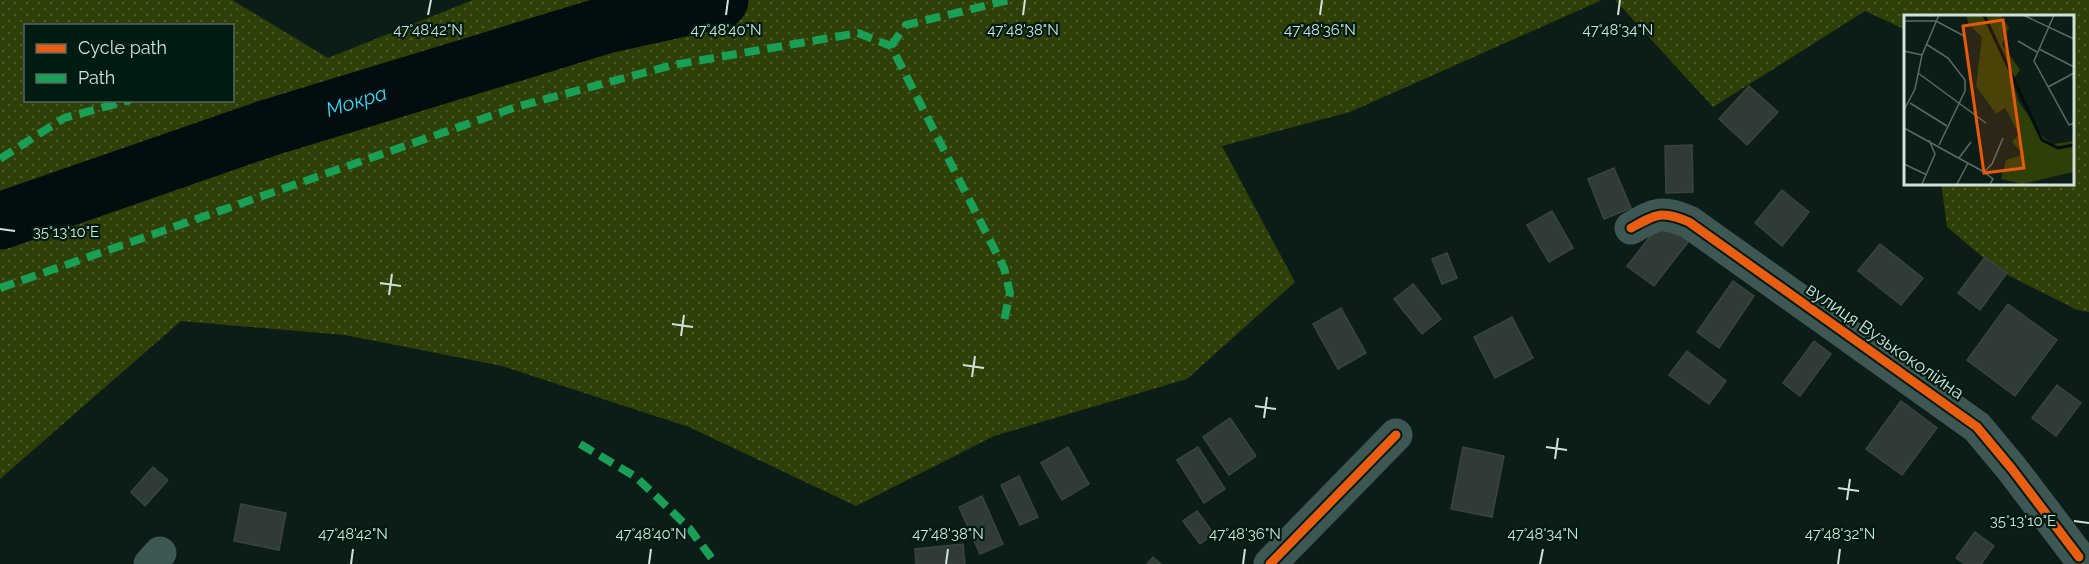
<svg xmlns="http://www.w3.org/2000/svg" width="2089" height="564" viewBox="0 0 2089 564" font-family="Raleway,sans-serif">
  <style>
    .grass { fill: url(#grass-dots); fill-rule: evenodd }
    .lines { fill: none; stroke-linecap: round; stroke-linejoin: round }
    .river { stroke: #020d0f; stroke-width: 57 }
    .building { fill: #303b35; stroke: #39443d; stroke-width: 1.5 }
    .minor { stroke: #3e5654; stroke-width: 33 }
    .quiet { stroke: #1a9f57; stroke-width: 8; stroke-dasharray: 15 8; stroke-linecap: butt }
    .cycleway-casing { stroke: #001b11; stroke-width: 13 }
    .cycleway { stroke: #e95d12; stroke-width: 9 }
    .ticks { fill: none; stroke: #d0e1da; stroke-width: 2 }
    .labels { text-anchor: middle; stroke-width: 4.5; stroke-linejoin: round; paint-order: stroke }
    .street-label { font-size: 18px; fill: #d0e1da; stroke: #001b11 }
    .water-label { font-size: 20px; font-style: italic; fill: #35daf4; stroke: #001b11 }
    .inset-river { fill: none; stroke: #020d0f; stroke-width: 3 }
    .inset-road { fill: none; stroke: #5a6b65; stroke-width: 1.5 }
    .view { fill: #e8590c; fill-opacity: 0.15; stroke: #e8590c; stroke-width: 3 }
    .inset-edge { fill: none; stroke: #d0e1da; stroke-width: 3 }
    .ticks-label { font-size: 15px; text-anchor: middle; fill: #d0e1da; stroke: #001b11; stroke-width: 4.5; stroke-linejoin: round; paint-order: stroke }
  </style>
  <defs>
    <pattern id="grass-dots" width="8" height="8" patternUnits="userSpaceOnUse" patternTransform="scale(1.5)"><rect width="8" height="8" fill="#2e3f07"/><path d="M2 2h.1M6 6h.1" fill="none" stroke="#4b5a2b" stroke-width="1.8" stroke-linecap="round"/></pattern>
  </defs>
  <rect width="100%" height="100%" fill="#0c1d17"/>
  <g class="grass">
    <path d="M0 0H232L328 58 473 0H1602L1350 112 1222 146 1295 282 1187 379 994 436 856 506 689 427 502 366 345 335 181 321 0 479ZM26 26H232V100H26Z"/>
    <path d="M1615 0H2089V312L2077 310 1998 270 1947 227 1941 183H2072V16H1906V30L1865 11 1713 107Z"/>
  </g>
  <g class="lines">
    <path class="river" id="s1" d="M0 221 268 128 606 25 720 0"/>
  </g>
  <g class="building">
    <path d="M1749 86 1778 112 1747 145 1719 119Z"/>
    <path d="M1692 145 1693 192 1666 193 1665 146Z"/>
    <path d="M1614 168 1631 208 1604 219 1588 179Z"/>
    <path d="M1782 190 1809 212 1782 246 1755 223Z"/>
    <path d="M1552 211 1573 248 1549 262 1527 225Z"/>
    <path d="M1662 221 1688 242 1654 286 1627 266Z"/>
    <path d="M1880 244 1923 278 1901 305 1858 271Z"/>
    <path d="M1447 253 1457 278 1442 284 1432 259Z"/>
    <path d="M1985 257 2007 273 1980 310 1958 293Z"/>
    <path d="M1733 281 1754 296 1719 348 1697 332Z"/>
    <path d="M1413 284 1441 319 1422 334 1394 299Z"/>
    <path d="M2008 304 2057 340 2015 396 1967 360Z"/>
    <path d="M1341 308 1366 353 1338 369 1313 324Z"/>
    <path d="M1512 317 1533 358 1495 378 1474 337Z"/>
    <path d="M1814 341 1831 354 1800 396 1783 383Z"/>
    <path d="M1687 351 1726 381 1709 404 1669 375Z"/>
    <path d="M2057 385 2081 403 2056 436 2032 418Z"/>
    <path d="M1901 401 1937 428 1902 475 1866 449Z"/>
    <path d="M1230 418 1256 456 1229 475 1203 437Z"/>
    <path d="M1068 447 1089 484 1062 500 1041 463Z"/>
    <path d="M1198 447 1225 489 1204 503 1177 460Z"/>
    <path d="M1463 447 1504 456 1492 517 1451 509Z"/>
    <path d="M153 467 168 480 145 506 131 492Z"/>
    <path d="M1019 476 1038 517 1020 525 1001 485Z"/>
    <path d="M982 496 1003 544 980 554 959 507Z"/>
    <path d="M241 504 286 513 279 550 234 541Z"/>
    <path d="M1197 511 1214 534 1200 544 1183 521Z"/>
    <path d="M1975 532 1994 546 1981 564H1965L1956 558Z"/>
    <path d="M963 544 965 564H916L915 549Z"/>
    <path d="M1153 557 1161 564H1147Z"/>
  </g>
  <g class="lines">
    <g class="minor">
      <path d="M1631 228C1656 214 1662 210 1689 222L1977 427 2012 469 2079 557"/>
      <path d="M150 564 160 553"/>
      <path d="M1270 564 1396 435"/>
    </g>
    <g class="quiet">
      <path d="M891 46 906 25 1009 0"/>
      <path d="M0 159 64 118 130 100"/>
      <path d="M0 288 516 107 673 65 858 33 891 46 1004 268 1010 293 1004 321"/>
      <path d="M580 444 636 477 689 528 716 564"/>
    </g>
    <g class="cycleway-casing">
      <g id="cycleway">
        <path d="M1631 228C1656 214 1662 210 1689 222L1977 427 2012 469 2079 557"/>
        <path d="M1270 564 1396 435"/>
      </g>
    </g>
    <use href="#cycleway" class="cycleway"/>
  </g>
  <path class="ticks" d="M428 15 431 0M726 15 728 0M1023 15 1025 0M1320 15 1322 0M1618 15 1620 0M0 229 15 231M380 283 401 286M389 295 392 274M672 324 693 327M681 336 684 315M963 365 984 368M972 377 975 356M1255 406 1276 409M1264 418 1267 397M1546 447 1567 450M1555 459 1558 438M1838 488 1859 491M1847 500 1850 479M2074 521 2089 523M351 564 353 549M649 564 651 549M946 564 948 549M1243 564 1245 549M1540 564 1543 549M1838 564 1840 549"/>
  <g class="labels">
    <g class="street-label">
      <text transform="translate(1885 341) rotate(35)" y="6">вулиця Вузькоколійна</text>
    </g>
    <g class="water-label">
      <text dy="7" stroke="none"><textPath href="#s1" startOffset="376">Мокра</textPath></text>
    </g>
  </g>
  <g transform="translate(1904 15)">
    <rect width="170" height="170" fill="#0c1d17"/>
    <path d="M62 0H96L105 12 98 29 116 55 108 66 115 87 140 123 149 129 169 126V157L118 169 97 164 102 145 115 141 117 137 108 127 115 119 101 93 92 99 72 71 78 22 65 10Z" fill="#2e3f07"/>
    <path class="inset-river" d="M80 0 138 125 154 133 170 130"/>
    <path class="inset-road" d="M119 0 170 24M150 0 130 46 165 110 170 108M0 6H32L62 22M114 26 133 37M22 29 44 43 61 65V76L35 130M135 34 170 52M0 36 18 40M14 58 82 108M144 72 170 58M6 88 43 111M0 95 11 74 18 40 35 0M0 113 80 157 89 164 86 169M55 143 67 127M0 149 23 160M80 157 88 149 99 123M18 169 31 139 25 125M53 169 64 148"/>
    <path class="view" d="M99 5 120 153 80 158 59 11Z"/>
    <rect width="170" height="170" class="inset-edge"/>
  </g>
  <g class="ticks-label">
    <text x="428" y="35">47°48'42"N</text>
    <text x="726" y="35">47°48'40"N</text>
    <text x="1023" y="35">47°48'38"N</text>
    <text x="1320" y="35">47°48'36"N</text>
    <text x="1618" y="35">47°48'34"N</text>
    <text x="66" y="237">35°13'10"E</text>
    <text x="2023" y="526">35°13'10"E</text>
    <text x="353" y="539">47°48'42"N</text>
    <text x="651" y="539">47°48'40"N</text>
    <text x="948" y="539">47°48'38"N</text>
    <text x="1245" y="539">47°48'36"N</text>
    <text x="1543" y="539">47°48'34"N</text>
    <text x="1840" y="539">47°48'32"N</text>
  </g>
  <rect x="24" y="24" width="210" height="78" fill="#001b11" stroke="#536a61" stroke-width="1.5"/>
  <rect x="36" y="44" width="30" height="9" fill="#e95d12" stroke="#536a61" stroke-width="1.5"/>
  <text x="78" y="54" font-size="18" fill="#d0e1da">Cycle path</text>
  <rect x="36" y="74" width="30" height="9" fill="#1a9f57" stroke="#536a61" stroke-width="1.5"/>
  <text x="78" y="84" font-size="18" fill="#d0e1da">Path</text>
</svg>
